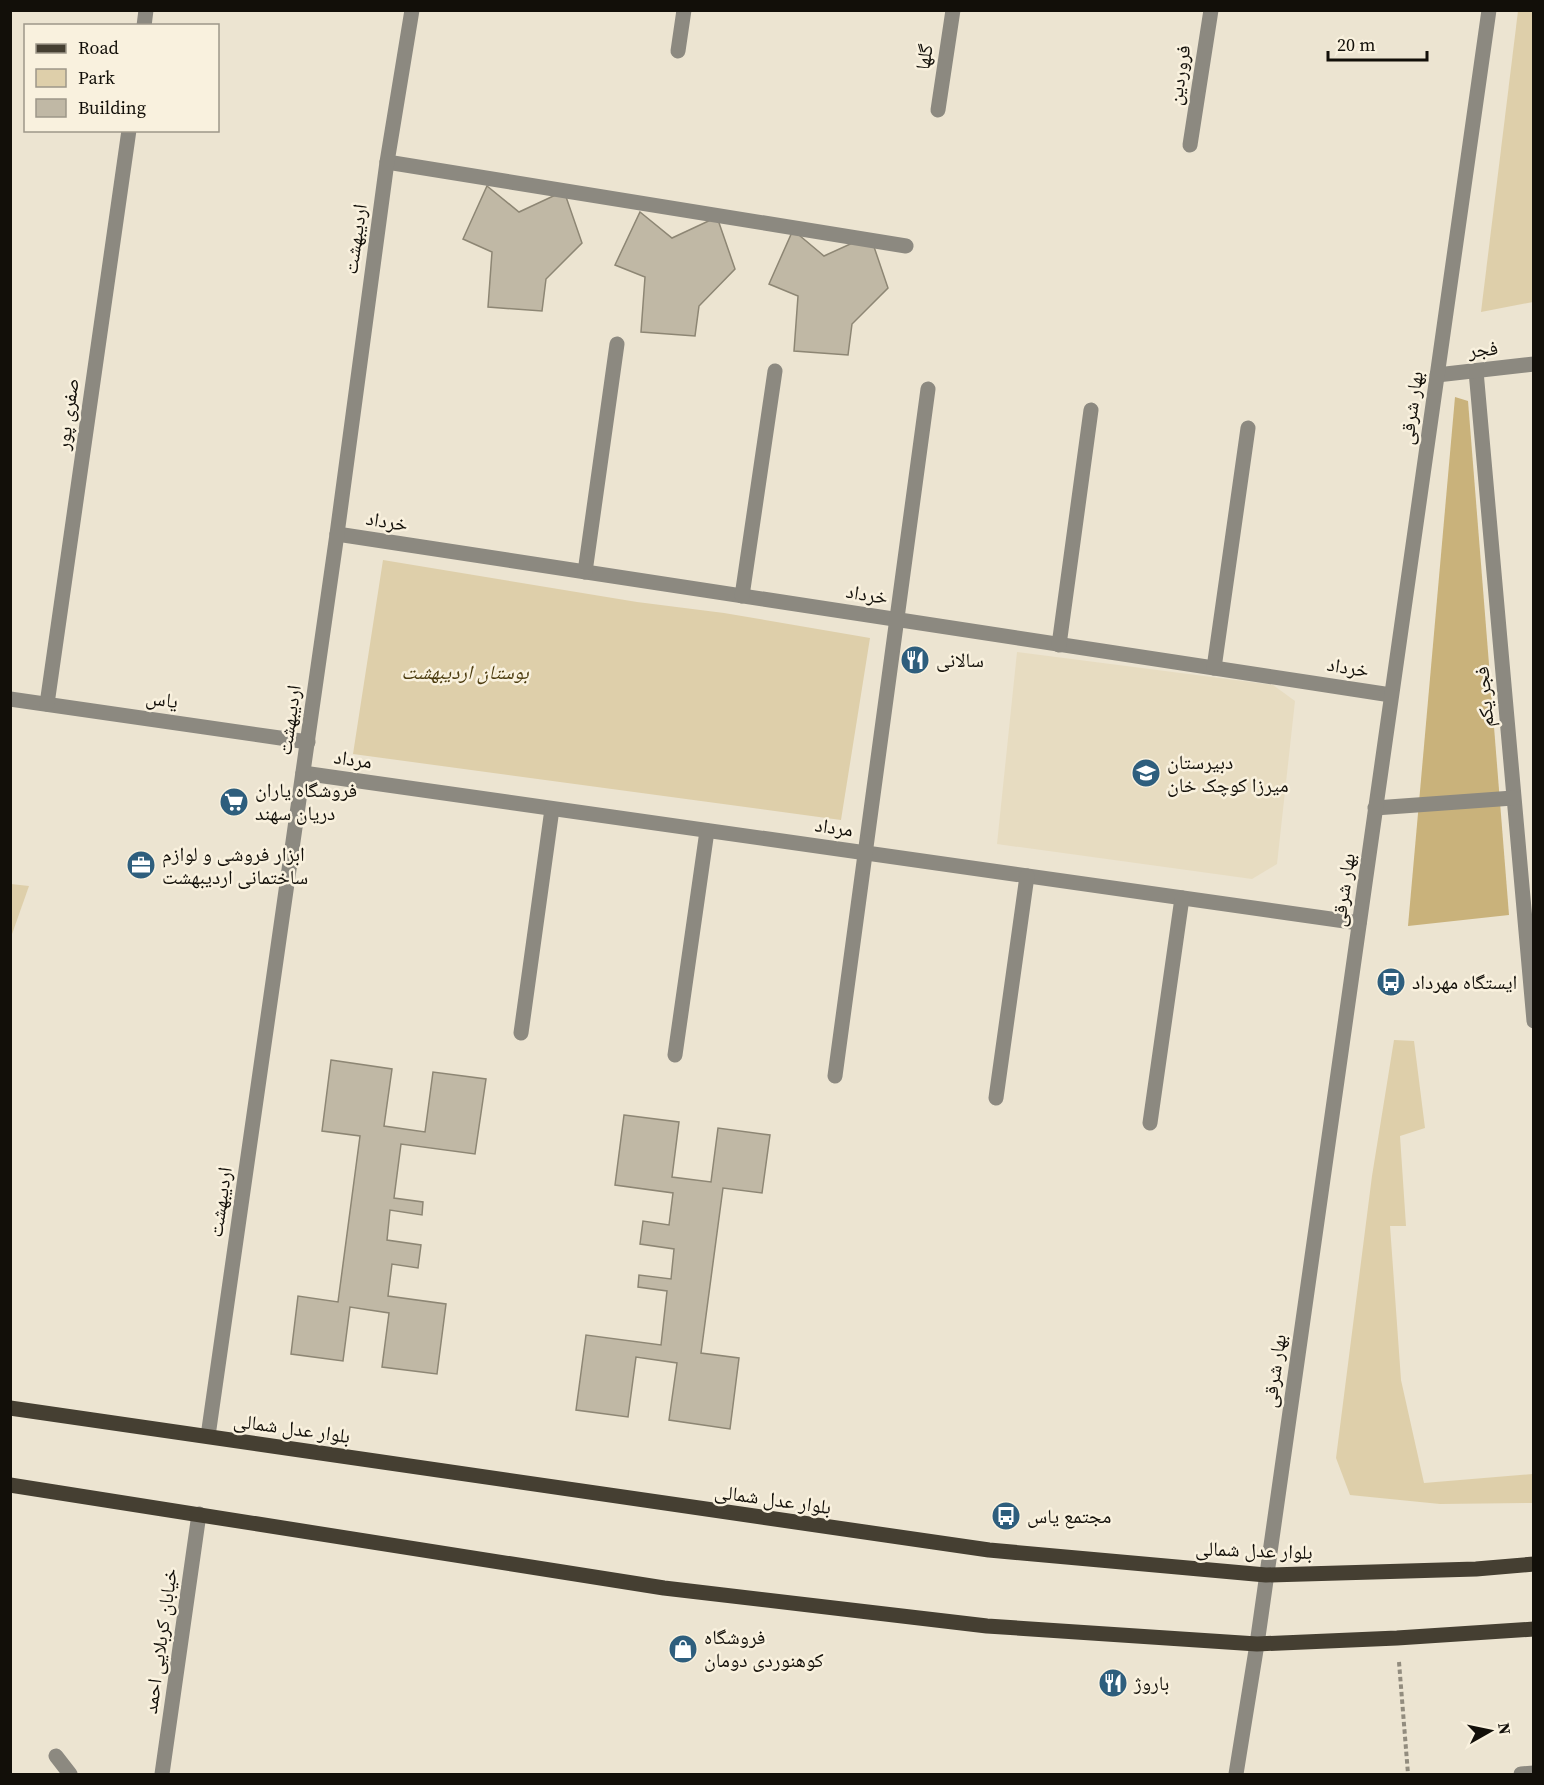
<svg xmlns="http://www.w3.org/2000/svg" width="1544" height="1785" viewBox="0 0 1544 1785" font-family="'Source Serif 4','Noto Naskh Arabic',serif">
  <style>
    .built { fill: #e7dcc1 }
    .green { fill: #decfaa }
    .forest { fill: #c9b27b }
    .building { fill: #c0b8a5; stroke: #8d8674; stroke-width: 1.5 }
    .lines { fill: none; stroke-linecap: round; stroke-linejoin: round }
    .path { stroke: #928c7e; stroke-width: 4; stroke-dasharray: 4.5 3; stroke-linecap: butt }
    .minor { stroke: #8c8980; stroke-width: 15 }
    .major { stroke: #453f32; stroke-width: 15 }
    .labels { text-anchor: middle; stroke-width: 5; stroke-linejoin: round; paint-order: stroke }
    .street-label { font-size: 20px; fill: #120f09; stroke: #f9f1de }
    .poi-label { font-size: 20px; fill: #120f09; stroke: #f9f1de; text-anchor: start }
    .park-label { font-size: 20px; font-style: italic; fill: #4b3b0e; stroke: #f9f1de }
  </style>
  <rect width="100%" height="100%" fill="#ece4d1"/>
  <path class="built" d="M1017 652 1273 685 1295 701 1277 864 1252 879 997 844Z"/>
  <g class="green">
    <path d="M1518 11H1533V302L1481 312Z"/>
    <path d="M383 560 637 602 724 613 870 638 841 820 353 754Z"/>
    <path d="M11 884 29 886 11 937 10 884Z"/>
    <path d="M1394 1040 1414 1041 1425 1128 1400 1136 1406 1226H1390L1401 1380 1424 1483 1533 1474V1503L1440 1504 1350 1495 1336 1458 1372 1176Z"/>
  </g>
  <path class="forest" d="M1455 397 1468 401 1509 915 1408 926Z"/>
  <g class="building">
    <path d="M487 186 519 212 564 191 582 243 546 279 542 311 488 307 492 252 463 239Z"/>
    <path d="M640 212 672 238 717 217 735 269 699 306 695 336 641 332 645 277 615 265Z"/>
    <path d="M793 230 824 256 870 235 888 288 852 324 848 355 794 351 798 296 769 284Z"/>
    <path d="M331 1060 392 1069 384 1126 425 1132 433 1072 486 1079 475 1154 401 1144 394 1198 423 1202 422 1215 390 1210 387 1240 421 1245 418 1268 392 1264 388 1296 446 1304 437 1374 382 1367 389 1313 350 1307 343 1361 291 1354 298 1296 338 1302 360 1136 322 1131Z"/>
    <path d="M624 1115 679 1122 672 1177 711 1182 718 1128 770 1135 762 1193 723 1188 701 1353 739 1358 730 1429 669 1420 677 1363 636 1357 628 1417 576 1410 586 1335 661 1345 667 1291 638 1287 639 1275 671 1279 674 1249 640 1244 643 1221 669 1225 673 1193 615 1185Z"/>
  </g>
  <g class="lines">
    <path class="path" d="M1399 1662 1408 1774"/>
    <g class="minor">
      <path d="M144 26 146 10"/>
      <path d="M678 51 684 10"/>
      <path d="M938 110 953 10"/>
      <path d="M1190 145 1211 10"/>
      <path d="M387 162 906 246"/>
      <path d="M1476 371 1534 1021"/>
      <path d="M1437 375 1534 364"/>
      <path d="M337 534 1391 695"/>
      <path d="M585 572 617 344"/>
      <path d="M742 596 775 371"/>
      <path d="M1059 645 1091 410"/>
      <path d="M1214 668 1248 428"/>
      <path d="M10 699 308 742"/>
      <path d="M47 704 129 130"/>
      <path d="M303 773 1359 923"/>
      <path d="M1375 808 1513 798"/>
      <path d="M521 1033 552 809"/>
      <path d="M675 1055 707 831"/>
      <path d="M835 1076 928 389"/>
      <path d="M996 1098 1027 876"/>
      <path d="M1150 1123 1182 898"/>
      <path d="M208 1436 337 534 387 162 412 10"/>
      <path d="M56 1756 70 1774"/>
      <path d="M162 1774 199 1514"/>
      <path d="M1236 1774 1257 1644 1489 10"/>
      <path d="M1521 1774 1534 1773"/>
    </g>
    <g class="major">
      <path d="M10 1408 989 1550 1266 1575 1476 1569 1534 1564"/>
      <path d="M10 1485 664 1588 987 1626 1257 1644 1397 1638 1534 1629"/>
    </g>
  </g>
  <defs>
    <g id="restaurant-disc" transform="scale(1.5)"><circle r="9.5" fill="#2e5e7d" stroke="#f9f1de"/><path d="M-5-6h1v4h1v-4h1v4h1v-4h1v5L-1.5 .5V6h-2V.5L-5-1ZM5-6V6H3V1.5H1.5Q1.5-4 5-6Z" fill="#fff"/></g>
    <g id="school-disc" transform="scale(1.5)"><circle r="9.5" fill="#2e5e7d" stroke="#f9f1de"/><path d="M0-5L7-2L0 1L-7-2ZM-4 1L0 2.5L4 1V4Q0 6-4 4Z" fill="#fff"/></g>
    <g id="supermarket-disc" transform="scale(1.5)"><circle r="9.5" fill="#2e5e7d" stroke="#f9f1de"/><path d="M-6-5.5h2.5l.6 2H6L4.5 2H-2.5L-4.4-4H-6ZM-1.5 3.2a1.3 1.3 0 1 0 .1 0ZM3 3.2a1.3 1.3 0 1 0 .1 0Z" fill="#fff"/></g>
    <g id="office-disc" transform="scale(1.5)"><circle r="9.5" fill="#2e5e7d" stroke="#f9f1de"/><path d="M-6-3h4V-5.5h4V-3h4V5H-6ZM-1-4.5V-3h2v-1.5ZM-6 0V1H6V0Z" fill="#fff"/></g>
    <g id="bus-disc" transform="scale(1.5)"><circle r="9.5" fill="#2e5e7d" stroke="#f9f1de"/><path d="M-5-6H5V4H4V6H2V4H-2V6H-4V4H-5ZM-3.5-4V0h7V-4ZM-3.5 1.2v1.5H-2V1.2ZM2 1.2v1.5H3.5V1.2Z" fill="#fff"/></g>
    <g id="shop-disc" transform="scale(1.5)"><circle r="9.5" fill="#2e5e7d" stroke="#f9f1de"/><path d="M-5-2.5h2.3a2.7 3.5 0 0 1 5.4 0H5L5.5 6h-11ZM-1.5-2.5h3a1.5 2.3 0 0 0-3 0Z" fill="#fff"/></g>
  </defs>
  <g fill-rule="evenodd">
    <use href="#restaurant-disc" x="915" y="660"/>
    <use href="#school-disc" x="1146" y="773"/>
    <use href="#supermarket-disc" x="234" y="802"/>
    <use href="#office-disc" x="141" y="865"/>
    <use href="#bus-disc" x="1391" y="982"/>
    <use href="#bus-disc" x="1006" y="1516"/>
    <use href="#shop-disc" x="683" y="1649"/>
    <use href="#restaurant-disc" x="1113" y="1683"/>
  </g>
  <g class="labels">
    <g class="street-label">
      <text transform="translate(924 57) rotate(-81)" y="7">گلها</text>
      <text transform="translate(1179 75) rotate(-81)" y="7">فروردین</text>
      <text transform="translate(355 239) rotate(-82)" y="7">اردیبهشت</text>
      <text transform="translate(1483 349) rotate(-6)" y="7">فجر</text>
      <text transform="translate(1411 408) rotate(-82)" y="7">بهار شرقی</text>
      <text transform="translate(67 414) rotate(-82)" y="7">صفری پور</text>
      <text transform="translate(387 521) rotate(9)" y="7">خرداد</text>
      <text transform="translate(867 594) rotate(9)" y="7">خرداد</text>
      <text transform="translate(1348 667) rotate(9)" y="7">خرداد</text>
      <text transform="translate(1484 697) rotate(-95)" y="7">فجر یکم</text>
      <text transform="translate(162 699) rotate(8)" y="7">یاس</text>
      <text transform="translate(289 720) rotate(-82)" y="7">اردیبهشت</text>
      <text transform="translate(353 759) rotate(8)" y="7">مرداد</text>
      <text transform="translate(834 827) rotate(8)" y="7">مرداد</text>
      <text transform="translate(1343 890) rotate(-82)" y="7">بهار شرقی</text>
      <text transform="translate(220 1202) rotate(-82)" y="7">اردیبهشت</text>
      <text transform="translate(1274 1371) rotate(-82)" y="7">بهار شرقی</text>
      <text transform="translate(292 1428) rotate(8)" y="7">بلوار عدل شمالی</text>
      <text transform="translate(773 1499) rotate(8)" y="7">بلوار عدل شمالی</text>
      <text transform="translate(1254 1550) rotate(2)" y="7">بلوار عدل شمالی</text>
      <text transform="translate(160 1641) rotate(-82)" y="7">خیابان کربلایی احمد</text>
    </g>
    <g class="poi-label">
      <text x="936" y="667">سالانی</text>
      <text x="1167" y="769">دبیرستان<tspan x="1167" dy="23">میرزا کوچک خان</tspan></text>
      <text x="255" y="797">فروشگاه یاران<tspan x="255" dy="23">دریان سهند</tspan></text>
      <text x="162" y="861">ابزار فروشی و لوازم<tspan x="162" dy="23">ساختمانی اردیبهشت</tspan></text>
      <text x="1412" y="989">ایستگاه مهرداد</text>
      <text x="1027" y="1523">مجتمع یاس</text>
      <text x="704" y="1644">فروشگاه<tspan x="704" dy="23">کوهنوردی دومان</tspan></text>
      <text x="1134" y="1690">باروژ</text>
    </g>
    <g class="park-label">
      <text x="465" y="679">بوستان اردیبهشت</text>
    </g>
  </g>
  <rect width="1544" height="1785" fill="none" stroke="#120f09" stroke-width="24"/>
  <rect x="24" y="24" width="195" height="108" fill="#f9f1de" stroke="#9d9789" stroke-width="1.5"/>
  <rect x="36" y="44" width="30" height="9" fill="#453f32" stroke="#9d9789" stroke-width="1.5"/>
  <text x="78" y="54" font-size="18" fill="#120f09">Road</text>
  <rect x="36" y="69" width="30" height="18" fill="#decfaa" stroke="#9d9789" stroke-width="1.5"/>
  <text x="78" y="84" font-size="18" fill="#120f09">Park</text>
  <rect x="36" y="99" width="30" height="18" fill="#c0b8a5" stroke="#9d9789" stroke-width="1.5"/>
  <text x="78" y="114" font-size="18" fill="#120f09">Building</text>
  <g transform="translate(1490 1731) rotate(81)" stroke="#f9f1de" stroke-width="4.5" paint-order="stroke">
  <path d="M0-4.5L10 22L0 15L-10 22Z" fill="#120f09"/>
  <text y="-9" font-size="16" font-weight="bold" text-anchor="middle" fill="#120f09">N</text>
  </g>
  <path d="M1328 51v9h99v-9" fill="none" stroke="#120f09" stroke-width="3"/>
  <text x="1337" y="51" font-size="18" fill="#120f09" stroke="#f9f1de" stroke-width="4.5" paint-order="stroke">20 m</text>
</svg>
